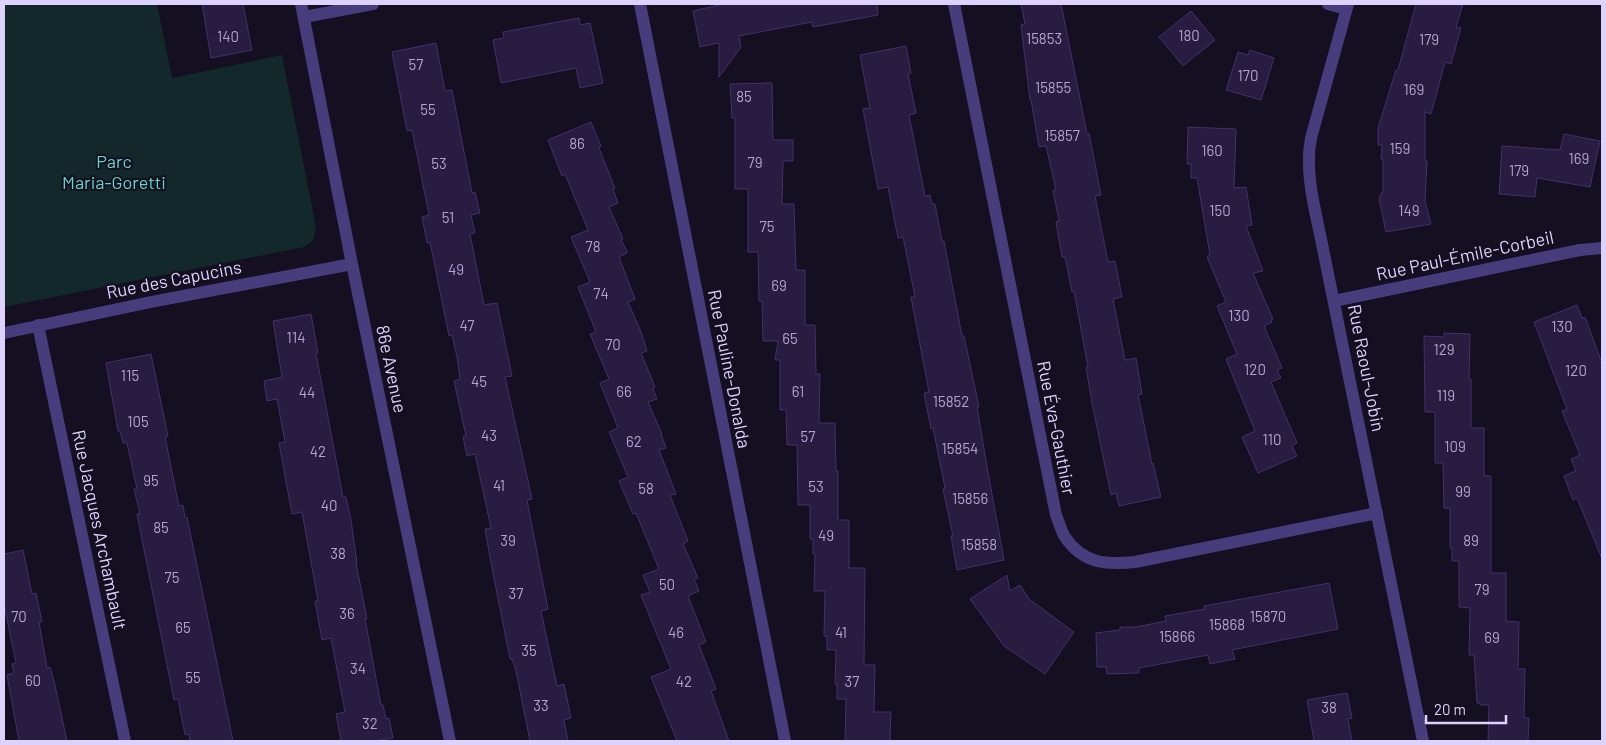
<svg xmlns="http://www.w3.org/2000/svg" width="1606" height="745" viewBox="0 0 1606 745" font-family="Barlow,sans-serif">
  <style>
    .green { fill: #12282a }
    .building { fill: #281c40; stroke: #43306a }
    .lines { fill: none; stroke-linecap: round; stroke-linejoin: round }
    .minor { stroke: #473d7c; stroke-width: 12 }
    .labels { text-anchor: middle; stroke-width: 4; stroke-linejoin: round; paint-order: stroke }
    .number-label { font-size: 15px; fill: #afa4cd }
    .park-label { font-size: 18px; fill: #63d6c7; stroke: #140f21 }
    .street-label { font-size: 18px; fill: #dcd2fc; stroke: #140f21 }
  </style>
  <rect width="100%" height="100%" fill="#140f21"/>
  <path class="green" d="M4 4H157L172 78 282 55 316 227 313 241 304 247 4 307Z"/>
  <g class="building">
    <path d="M202 4H243L252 50 211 58Z"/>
    <path d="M719 4H877L878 15 813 27 812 22 739 36 741 47 719 77V43L700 47 693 11 719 5Z"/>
    <path d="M1021 4H1061L1087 134 1089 133 1101 195 1095 196 1108 262 1115 261 1122 297 1113 299 1125 360 1136 358 1142 394 1138 395 1152 464 1153 463 1161 497 1119 506 1116 493 1111 495 1092 403 1086 367H1088L1074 291 1072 292 1065 257H1062L1056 222 1059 221 1053 190H1056L1046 146 1039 147 1031 100H1030L1021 25 1025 24Z"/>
    <path d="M1416 4H1463L1456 27 1461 28 1451 64 1445 62 1431 114 1425 112V161H1427L1425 201 1431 224 1386 232 1379 198 1383 190V159H1381L1382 145H1378V128L1396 70H1398Z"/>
    <path d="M1191 11 1215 40 1183 66 1159 37Z"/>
    <path d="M579 18 580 25 590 23 603 83 580 88 576 68 501 83 493 40 504 38 503 32Z"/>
    <path d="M436 43 445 91 452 90 472 193 475 192 480 213 471 215 475 233 470 234 484 305 497 303 512 376 505 377 532 499 527 500 548 609 541 611 557 686 564 684 571 718 564 720 568 741H530L516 671 512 659H510L491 563 485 529 491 528 475 454 467 456 463 437 466 436 454 381 460 379 457 357 452 335 449 336 430 242 427 243 422 217 429 215 412 130 407 131 392 52Z"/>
    <path d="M906 46 911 73 908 74 916 113 909 115 925 196 930 195 932 204H935L942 241H944L962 336H964L979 407H977L986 461 1004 560 957 570 951 536H953L943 489 945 488 933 428 931 429 924 393 929 392 911 297H915L903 237 898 238 888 187 878 189 863 109 870 108 860 55Z"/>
    <path d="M1250 50 1274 58 1261 100 1226 90 1238 52 1248 55Z"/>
    <path d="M772 83 773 140H793V161H783L782 204H794L796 270H805V325H815L816 374H820L819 423H835L836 471H838V520H849V568H865L864 665H875L874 712H891L890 741H845L846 699H837V684H835L836 650H827V636H824L825 591H814L815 554H813V539H810V505H798L797 445H787L786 410H780V360H775L778 341H763L762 301H759L758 252H748V189H735V118H732L730 84Z"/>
    <path d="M591 122 601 146 599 148 615 188 613 189 618 203 609 207 623 239 621 240 627 251V253L619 257 635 299 628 302 641 332 647 351 641 353 655 387 653 389 657 399 648 402 662 434H661L666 448 659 450 676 494 670 495 688 541 683 544 698 578 694 579 699 591 688 596 706 642 699 645 716 689 711 691 729 741H677L651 677 671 669 641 595 650 592 643 575 659 569 636 513 633 514 619 481 628 477 609 432 618 428 600 383 609 379 590 334 596 332 578 287 590 282 571 237 588 230 565 174 562 176 548 140Z"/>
    <path d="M1188 127 1236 129 1234 188 1246 187 1252 225 1246 226 1263 271 1253 273 1273 319 1271 320 1272 322 1264 326 1282 368 1277 370 1281 378 1271 382 1297 443 1292 446 1297 456 1258 473 1242 437 1255 431 1226 359 1237 354 1217 306 1226 302 1207 257 1210 255 1197 178H1191V164H1187Z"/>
    <path d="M1564 134 1600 141 1590 187 1537 178 1535 197 1499 194 1502 146 1560 150Z"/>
    <path d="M1577 305 1582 318 1585 317 1602 363V559L1577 498 1573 500 1564 476 1576 471 1571 459 1580 455 1562 411 1567 409 1534 322Z"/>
    <path d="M311 314 318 353 316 354 343 497H346L351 520 357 563H356L367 619H365L381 705H383L386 719 389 718 393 738 374 741H341L336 714 345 712 331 638 322 640 315 601H318L302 512 292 514 279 443 285 442 277 399 267 401 264 381 282 377 273 321Z"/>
    <path d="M1444 333 1470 334 1469 379H1471V428H1484V476H1491V573H1506V621L1519 622 1518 669H1525L1524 718H1529L1528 741H1488L1489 705H1480V703H1477L1474 655H1469L1470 608 1459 607V561H1452V548H1450V508H1444L1443 463H1435V412H1425L1424 336 1444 337Z"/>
    <path d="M151 354 168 436 165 437 179 506 183 505 185 518 187 517 233 741H190L189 734 185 735 178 699 174 700 137 514H140L134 489H137L127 443H123L120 431H118L106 363Z"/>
    <path d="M23 550 32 594 36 593 42 622H39L47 668 50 667 54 681 67 741H19L7 675 14 673 12 664 16 663 4 604V554Z"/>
    <path d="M1007 575 1010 591 1020 585 1029 599 1074 632 1045 674 1004 646 970 599Z"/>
    <path d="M1329 583 1338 629 1232 650 1235 659 1210 664 1208 655 1139 668V673L1107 674 1106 667H1097L1096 633 1120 630V627H1136L1166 621 1165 616 1205 609 1204 606Z"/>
    <path d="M1347 693 1352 718 1348 719 1352 741H1314L1307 700Z"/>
  </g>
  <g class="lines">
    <g class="minor">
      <path d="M301 4 352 264 450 741"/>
      <path d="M640 4 785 741"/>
      <path d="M954 4 1056 515C1059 522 1061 531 1065 537 1083 564 1107 565 1135 562L1377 513"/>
      <path d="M1328 4 1346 9"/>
      <path d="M1348 4 1311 138C1304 174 1316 212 1323 249L1423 741"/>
      <path d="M304 17 373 4"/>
      <path d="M1334 301 1580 250 1602 248"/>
      <path d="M38 325 125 741"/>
      <path d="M4 333 151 302 352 264"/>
    </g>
  </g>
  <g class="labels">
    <g class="number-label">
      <text x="1189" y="41">180</text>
      <text x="228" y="42">140</text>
      <text x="1044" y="44">15853</text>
      <text x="1429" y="45">179</text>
      <text x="416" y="70">57</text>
      <text x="1248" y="81">170</text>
      <text x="1053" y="93">15855</text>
      <text x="1414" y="95">169</text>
      <text x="744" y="102">85</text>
      <text x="428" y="115">55</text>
      <text x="1062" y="141">15857</text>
      <text x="577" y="149">86</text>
      <text x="1400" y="154">159</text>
      <text x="1212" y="156">160</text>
      <text x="1579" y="164">169</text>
      <text x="755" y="168">79</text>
      <text x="439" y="169">53</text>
      <text x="1519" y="176">179</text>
      <text x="1220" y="216">150</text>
      <text x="1409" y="216">149</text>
      <text x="448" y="223">51</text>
      <text x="767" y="232">75</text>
      <text x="593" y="252">78</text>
      <text x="456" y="275">49</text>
      <text x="779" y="291">69</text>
      <text x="601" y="299">74</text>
      <text x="1239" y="321">130</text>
      <text x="467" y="331">47</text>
      <text x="1562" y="332">130</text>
      <text x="296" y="343">114</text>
      <text x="790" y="344">65</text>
      <text x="613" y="350">70</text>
      <text x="1444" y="355">129</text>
      <text x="1255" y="375">120</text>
      <text x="1576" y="376">120</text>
      <text x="130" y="381">115</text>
      <text x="479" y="387">45</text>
      <text x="624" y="397">66</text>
      <text x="798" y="397">61</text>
      <text x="307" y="398">44</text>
      <text x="1446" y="401">119</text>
      <text x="951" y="407">15852</text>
      <text x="138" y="427">105</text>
      <text x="489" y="441">43</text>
      <text x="808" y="442">57</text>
      <text x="1272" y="445">110</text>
      <text x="634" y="447">62</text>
      <text x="1455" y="452">109</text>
      <text x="960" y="454">15854</text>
      <text x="318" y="457">42</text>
      <text x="151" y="486">95</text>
      <text x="499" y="491">41</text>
      <text x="816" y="492">53</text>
      <text x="646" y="494">58</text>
      <text x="1463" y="497">99</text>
      <text x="970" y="504">15856</text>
      <text x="329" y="511">40</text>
      <text x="161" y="533">85</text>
      <text x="826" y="541">49</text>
      <text x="508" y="546">39</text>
      <text x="1471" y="546">89</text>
      <text x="979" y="550">15858</text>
      <text x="338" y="559">38</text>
      <text x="172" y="583">75</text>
      <text x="667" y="590">50</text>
      <text x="1482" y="595">79</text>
      <text x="516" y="599">37</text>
      <text x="347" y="619">36</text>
      <text x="19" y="622">70</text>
      <text x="1268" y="622">15870</text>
      <text x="1227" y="630">15868</text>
      <text x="183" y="633">65</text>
      <text x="676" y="638">46</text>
      <text x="841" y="638">41</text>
      <text x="1177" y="642">15866</text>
      <text x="1492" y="643">69</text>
      <text x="529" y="656">35</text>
      <text x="358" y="674">34</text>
      <text x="193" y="683">55</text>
      <text x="33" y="686">60</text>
      <text x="684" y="687">42</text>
      <text x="852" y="687">37</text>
      <text x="541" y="711">33</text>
      <text x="1329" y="713">38</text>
      <text x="370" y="729">32</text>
    </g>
    <g class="park-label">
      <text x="114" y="168">Parc<tspan x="114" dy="21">Maria-Goretti</tspan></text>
    </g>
    <g class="street-label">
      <text transform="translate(1465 256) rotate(-12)" y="6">Rue Paul-Émile-Corbeil</text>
      <text transform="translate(174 280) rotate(-11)" y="6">Rue des Capucins</text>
      <text transform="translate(1366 368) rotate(79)" y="6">Rue Raoul-Jobin</text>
      <text transform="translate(391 369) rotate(78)" y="6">86e Avenue</text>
      <text transform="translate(729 369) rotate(79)" y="6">Rue Pauline-Donalda</text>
      <text transform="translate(1056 428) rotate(79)" y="6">Rue Éva-Gauthier</text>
      <text transform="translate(99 530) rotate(78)" y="6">Rue Jacques Archambault</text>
    </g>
  </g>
  <rect width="1606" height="745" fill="none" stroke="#dcd2fc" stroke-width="10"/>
  <path d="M1426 715v8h80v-8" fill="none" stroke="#dcd2fc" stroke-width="2.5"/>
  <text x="1434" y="715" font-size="15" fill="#dcd2fc" stroke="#140f21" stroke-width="4" paint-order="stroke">20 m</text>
</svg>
